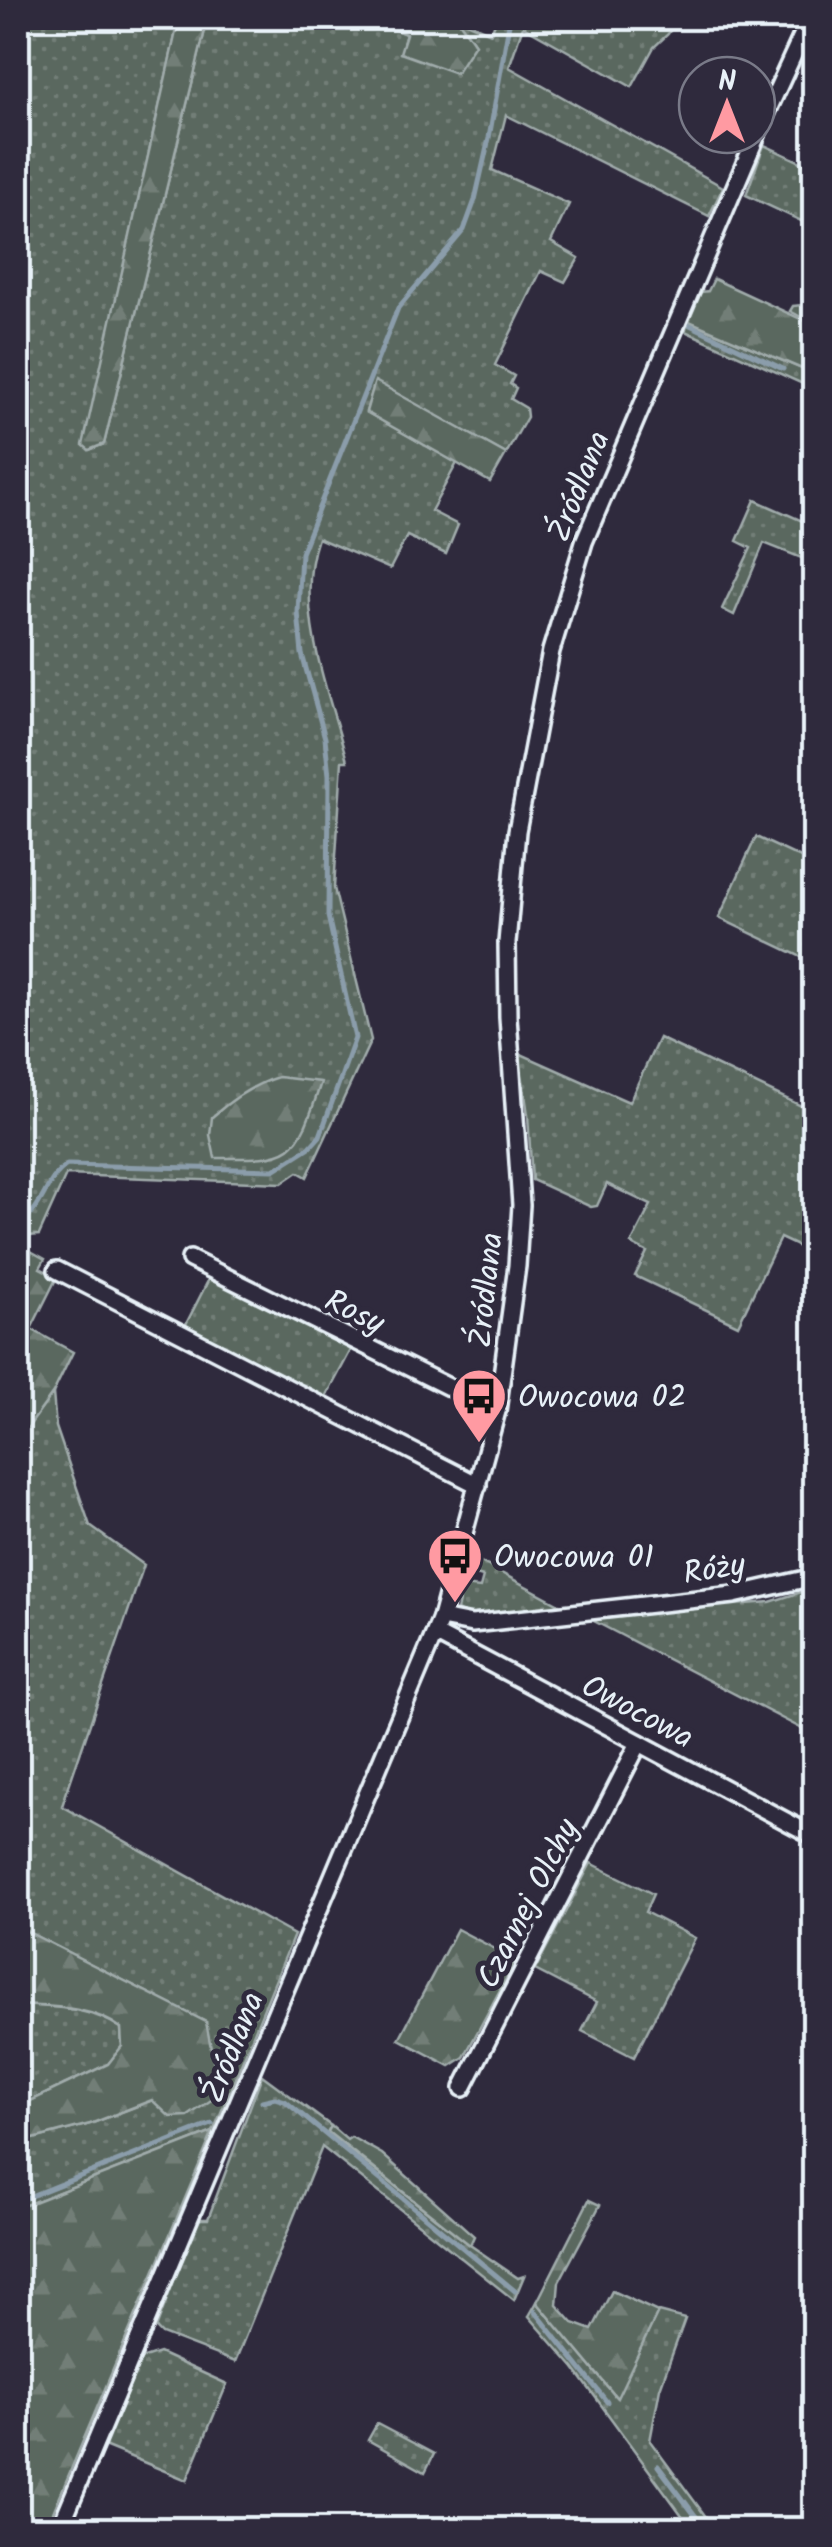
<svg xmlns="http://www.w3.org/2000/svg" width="832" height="2547" viewBox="0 0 832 2547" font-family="Kalam,sans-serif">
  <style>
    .grass { fill: url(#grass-dots); stroke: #a1acac; stroke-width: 2.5 }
    .forest { fill: url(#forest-firs); stroke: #a1acac; stroke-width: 2.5 }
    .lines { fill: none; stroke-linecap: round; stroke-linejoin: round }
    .stream { stroke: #8b9dab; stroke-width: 5 }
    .street-casing { stroke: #e8f1f8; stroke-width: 22 }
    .street { stroke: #2f2a3d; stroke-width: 15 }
    .labels { text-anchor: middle; stroke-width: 10; stroke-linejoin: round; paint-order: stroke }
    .street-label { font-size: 32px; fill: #e8f1f8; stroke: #2f2a3d }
    .poi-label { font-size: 32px; fill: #e8f1f8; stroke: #2f2a3d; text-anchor: start }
  </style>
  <defs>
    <pattern id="grass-dots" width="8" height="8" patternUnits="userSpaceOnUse" patternTransform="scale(2.5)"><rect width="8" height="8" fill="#5a685f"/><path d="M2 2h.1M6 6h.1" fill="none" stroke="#727e77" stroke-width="1.8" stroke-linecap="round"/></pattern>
    <pattern id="forest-firs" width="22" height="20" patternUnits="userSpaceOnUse" patternTransform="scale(2.5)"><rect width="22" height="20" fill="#5a685f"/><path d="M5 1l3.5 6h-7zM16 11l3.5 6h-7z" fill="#727e77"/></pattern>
  </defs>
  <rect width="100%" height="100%" fill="#2f2a3d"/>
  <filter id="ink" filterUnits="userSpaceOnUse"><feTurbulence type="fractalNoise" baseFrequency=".01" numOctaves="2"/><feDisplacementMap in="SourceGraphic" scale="20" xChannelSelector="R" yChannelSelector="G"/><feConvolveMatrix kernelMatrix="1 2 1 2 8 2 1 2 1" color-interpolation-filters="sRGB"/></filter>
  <g filter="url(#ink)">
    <g class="grass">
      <path d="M18 18H179L84 444 89 450 104 444 208 18H364L406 34 401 53 475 44 457 18 491 33 497 18H677L668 34 654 47 632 87 523 26 509 67 723 187 709 216 506 115 492 170 569 204 551 242 579 258 565 282 541 271 495 365 514 376 510 384 516 388 511 399 526 408 527 417 506 454 375 382 366 412 457 463 431 511 458 525 446 554 407 536 390 569 318 538C293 609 329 691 347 761H342L334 888 371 1040 307 1177 298 1172 282 1183 66 1175 39 1235 18 1237V1217L24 1209 22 1201H18Z"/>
      <path d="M764 145 814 168V227L746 195Z"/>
      <path d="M814 280V318L812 323 790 311 793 306 803 305Z"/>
      <path d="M689 321 814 374V389L685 331Z"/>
      <path d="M755 500 814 526V563L764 543 734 615 722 609 751 548 737 541Z"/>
      <path d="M756 837 814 864V963L719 918Z"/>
      <path d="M659 1038 814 1112V1254L780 1238 738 1325 635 1276 647 1252 631 1244 651 1205 607 1184 597 1206 591 1207 532 1180 528 1115 519 1053 629 1102Z"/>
      <path d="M210 1277 352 1348 325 1399 184 1328Z"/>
      <path d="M53 1393 56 1427 90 1526 144 1565 62 1806 294 1935 213 2132 18 2208V2143L90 2124 153 2100 163 2108 206 2022 18 1927V1441Z"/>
      <path d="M477 1560 561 1605 470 1617 457 1610 463 1586 480 1588 483 1577 472 1574Z"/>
      <path d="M814 1588V1735L586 1617 770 1602Z"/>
      <path d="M591 1863 653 1894 645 1912 695 1938 634 2057 582 2031 597 2002 535 1970Z"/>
      <path d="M18 2005C54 2007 91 2007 121 2028L122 2047 108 2064 18 2107Z"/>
      <path d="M262 2075 331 2126 328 2133 470 2245 518 2278 524 2276 514 2300 322 2147 235 2362 162 2334 156 2328 197 2219H208Z"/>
      <path d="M537 2302 616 2397 658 2312 685 2319 660 2388 650 2441 715 2529H692L574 2368 529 2316Z"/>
      <path d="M159 2353 227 2384 187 2480 104 2446 141 2359Z"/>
      <path d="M377 2424 434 2454 425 2472 368 2440Z"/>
    </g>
    <g class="forest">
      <path d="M179 18H208L104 444 89 450 83 445Z"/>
      <path d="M364 18H457L475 44 456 73 400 53 406 34Z"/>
      <path d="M714 279 814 325V374L689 321 701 292 708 291Z"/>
      <path d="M375 381 506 454 490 482 366 412Z"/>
      <path d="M278 1077 321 1082C297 1158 294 1159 215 1158L210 1135 212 1117C231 1100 254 1084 278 1077Z"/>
      <path d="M18 1244 45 1259 40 1268 57 1277 31 1329 73 1352 53 1393 18 1441Z"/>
      <path d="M18 1927 206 2022 220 2094 188 2116 170 2117 152 2100 90 2124 18 2143V2107L108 2064 122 2046 121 2028C91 2006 54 2007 18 2005Z"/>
      <path d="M457 1929 516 1960 464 2057 450 2066 399 2039Z"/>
      <path d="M331 2126 347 2140 351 2137 382 2154 474 2236 470 2245 328 2132Z"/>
      <path d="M213 2132 46 2529H18V2208Z"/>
      <path d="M589 2200 600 2205 559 2282 557 2305 573 2323 592 2330 612 2291 658 2312 617 2398 537 2302Z"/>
    </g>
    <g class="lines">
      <g class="stream">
        <path d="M690 325 783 369"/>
        <path d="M18 1224C44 1210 44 1180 67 1165L274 1170 310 1147 320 1136 355 1038 328 916 329 775 325 738 302 654 298 612 301 553 398 308 464 230 475 200 489 138 510 18"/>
        <path d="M262 2101 275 2098 285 2101 515 2291"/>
        <path d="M18 2201 212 2124"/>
        <path d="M535 2311 607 2402"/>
        <path d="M658 2466 706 2530"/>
      </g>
      <g class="street-casing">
        <g id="street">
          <path d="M757 134 810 18"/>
          <path d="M190 1259 497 1411"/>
          <path d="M57 1270 478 1485"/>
          <path d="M441 1618 472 1624 734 1595 814 1577"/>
          <path d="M435 1634 814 1836"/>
          <path d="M463 2088 639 1743"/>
          <path d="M59 2530 441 1618 497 1411 517 1266 521 1205 508 1017 507 943 517 831 551 651 584 542 757 135"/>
        </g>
      </g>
      <use href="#street" class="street"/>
    </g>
  </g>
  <defs>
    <g id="bus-pin" transform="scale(2.875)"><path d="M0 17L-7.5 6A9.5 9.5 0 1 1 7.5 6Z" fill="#ff9aa2" stroke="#2f2a3d"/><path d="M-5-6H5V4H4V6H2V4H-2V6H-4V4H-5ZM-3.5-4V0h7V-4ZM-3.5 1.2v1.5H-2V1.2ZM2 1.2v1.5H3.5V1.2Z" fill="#111"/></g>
  </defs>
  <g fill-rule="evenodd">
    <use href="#bus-pin" x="479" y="1396"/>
    <use href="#bus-pin" x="455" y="1556"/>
  </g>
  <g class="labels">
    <g class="street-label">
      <text transform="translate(578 486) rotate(-68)" y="11">Źródlana</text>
      <text transform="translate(485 1290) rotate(-84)" y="11">Źródlana</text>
      <text transform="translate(355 1311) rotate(26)" y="11">Rosy</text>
      <text transform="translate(714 1568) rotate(-9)" y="11">Róży</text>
      <text transform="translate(638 1711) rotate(28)" y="11">Owocowa</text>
      <text transform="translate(527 1903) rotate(-63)" y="11">Czarnej Olchy</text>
      <text transform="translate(232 2047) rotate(-68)" y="11">Źródlana</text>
    </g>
    <g class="poi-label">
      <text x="518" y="1407">Owocowa 02</text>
      <text x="494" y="1567">Owocowa 01</text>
    </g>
  </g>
  <rect width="832" height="2547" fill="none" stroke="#2f2a3d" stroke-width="60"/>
  <rect x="30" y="30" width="772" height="2487" fill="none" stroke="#e8f1f8" stroke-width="4" filter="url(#ink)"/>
  <g transform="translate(727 105)"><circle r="48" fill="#2f2a3d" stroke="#797a88" stroke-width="2.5"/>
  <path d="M0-8L18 38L0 25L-18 38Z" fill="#ff9aa2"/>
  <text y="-15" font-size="28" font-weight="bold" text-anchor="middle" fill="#e8f1f8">N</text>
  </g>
</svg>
